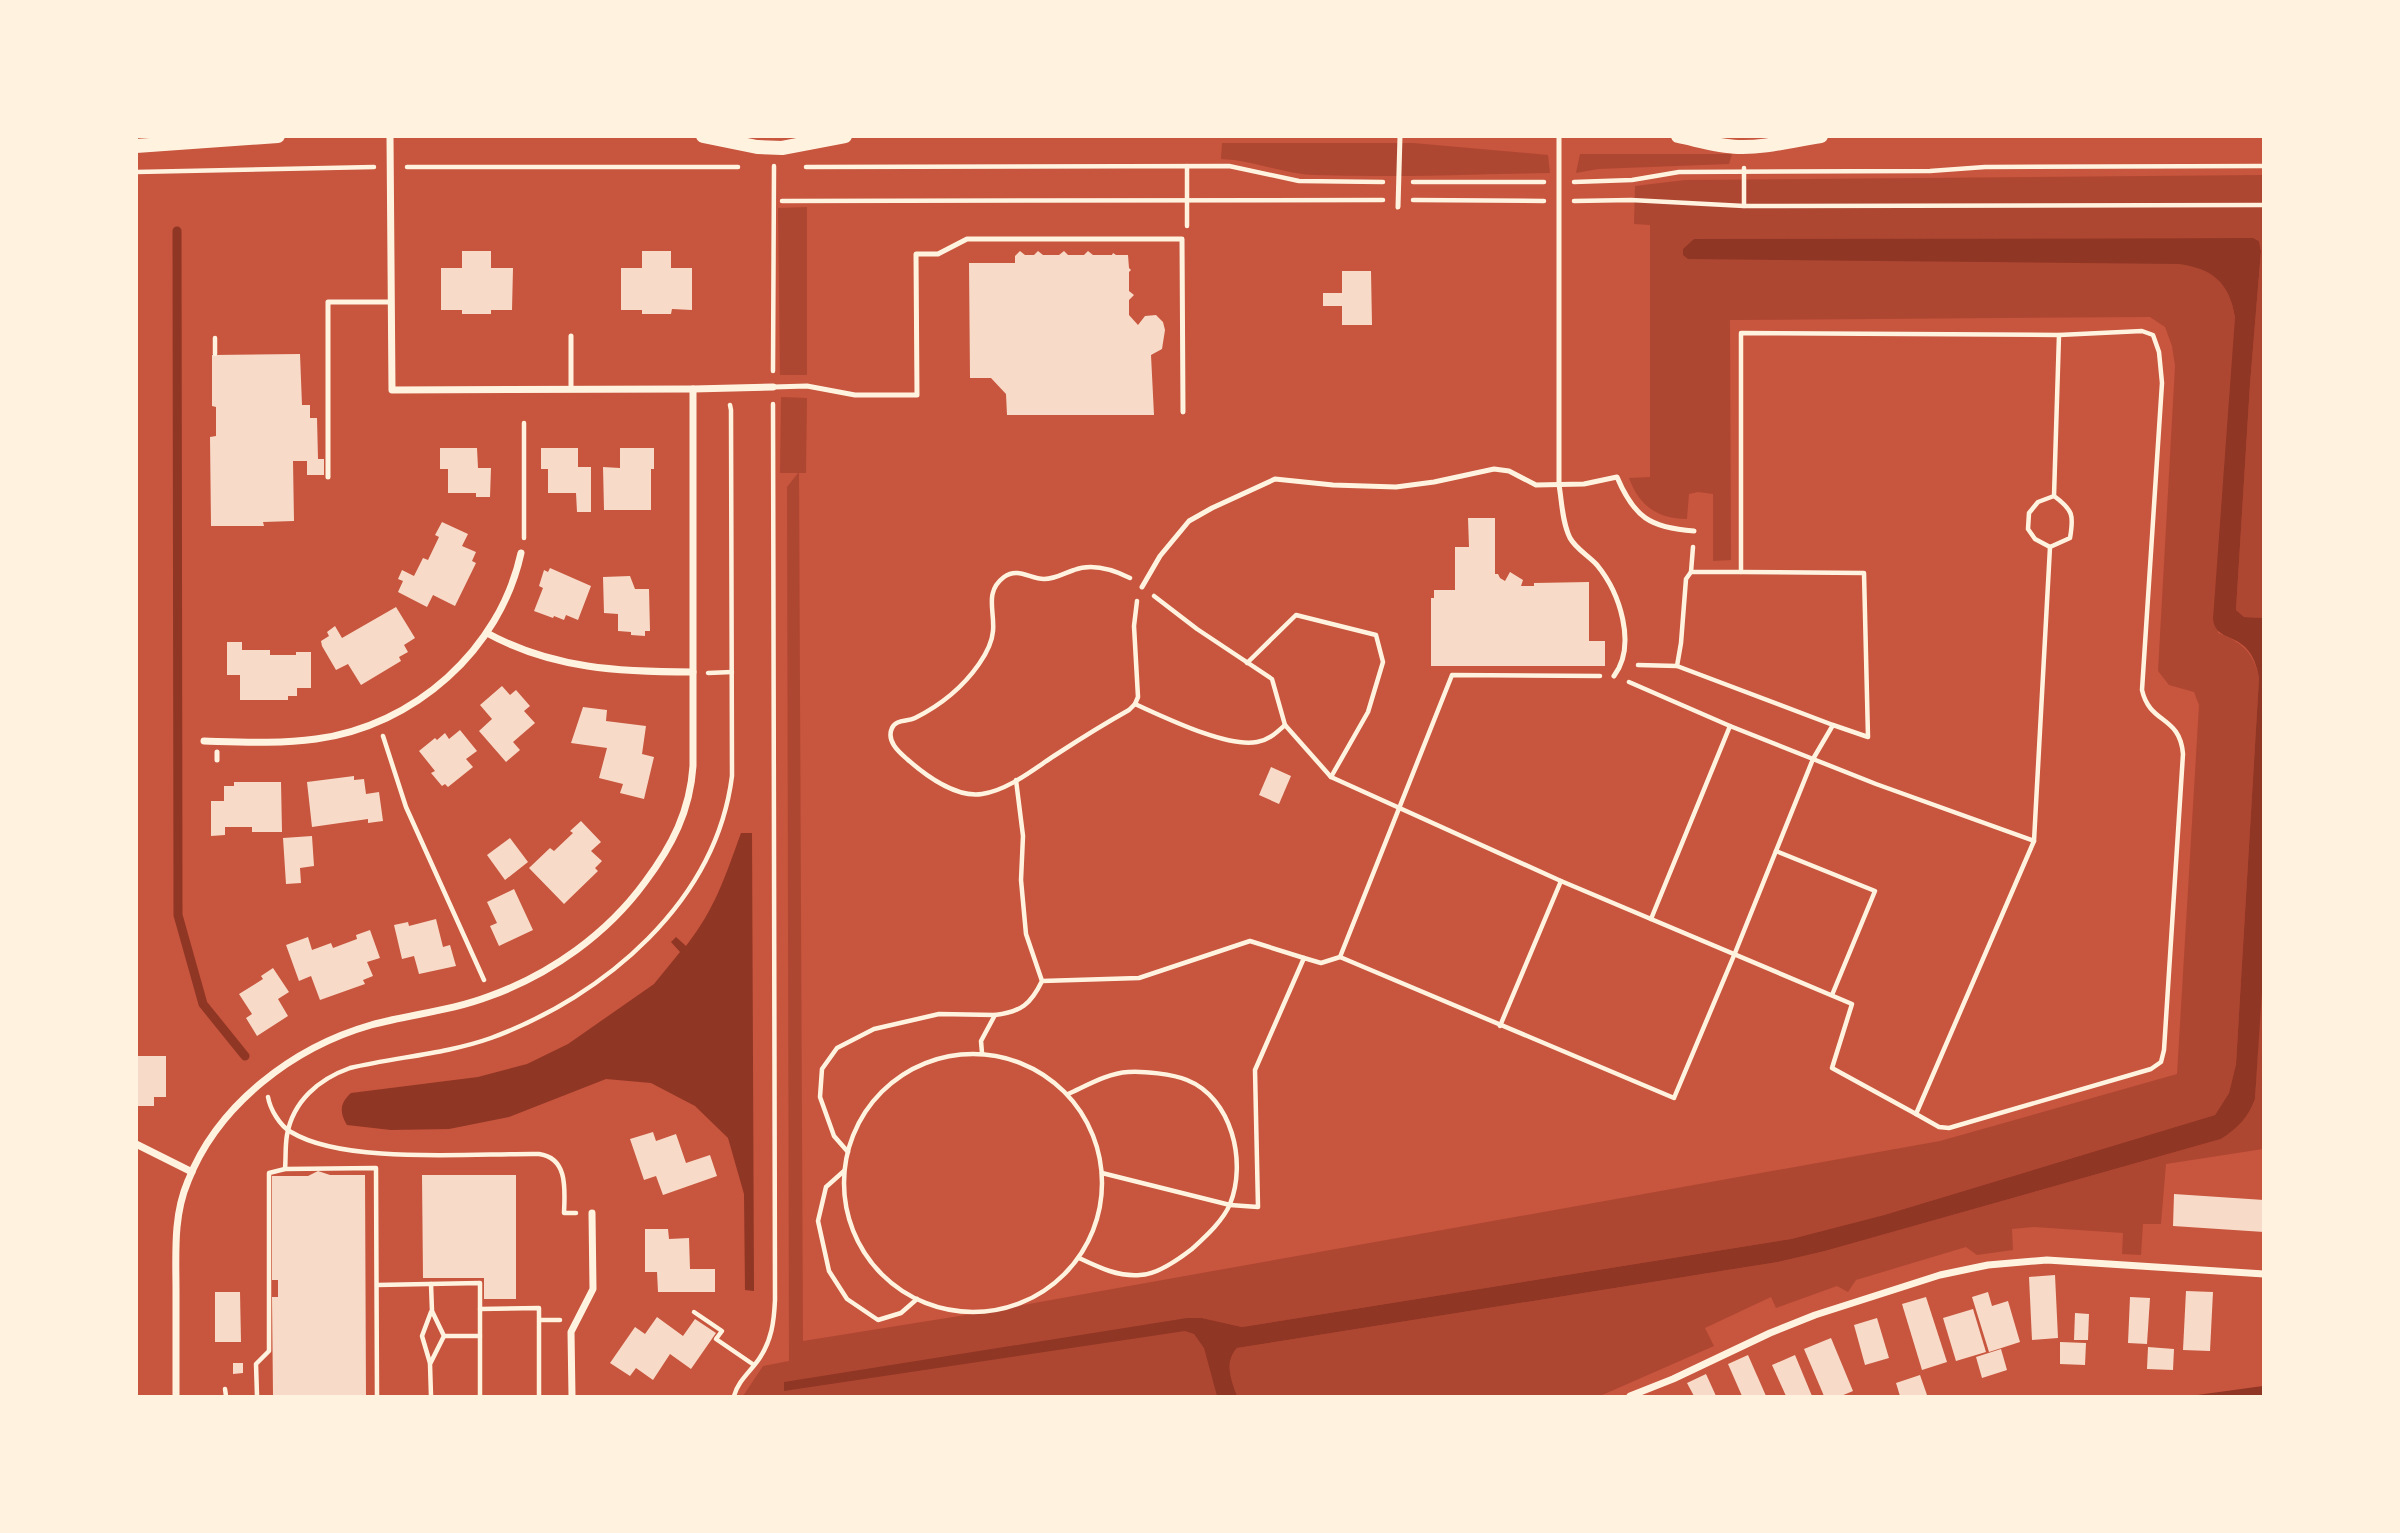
<svg xmlns="http://www.w3.org/2000/svg" width="2400" height="1533" viewBox="0 0 2400 1533" font-family="'Work Sans',sans-serif">
  <style>
    .green { fill: #ae4732 }
    .water { fill: #8f3625 }
    .lines { fill: none; stroke-linecap: round; stroke-linejoin: round }
    .stream { stroke: #8f3625; stroke-width: 9 }
    .building { fill: #f7dbc8 }
    .path { stroke: #fff3e0; stroke-width: 4.5 }
    .service { stroke: #fff3e0; stroke-width: 5 }
    .minor { stroke: #fff3e0; stroke-width: 7 }
    .secondary { stroke: #fff3e0; stroke-width: 14 }
  </style>
  <rect width="100%" height="100%" fill="#c8553d"/>
  <g class="green">
    <path d="M1222 143H1413L1548 155 1550 173C1472 174 1393 178 1315 175 1283 174 1253 160 1221 159Z"/>
    <path d="M1580 154H1732L1729 164 1598 169 1576 173Z"/>
    <path d="M2263 175V618L2244 617 2236 610 2250 384 2261 251 2259 241 2252 238 1695 239 2177 264C2212 268 2229 282 2235 317L2218 633C2242 642 2254 653 2259 678L2236 1064 2229 1093 2215 1115 1884 1215 1791 1239 1242 1327 1202 1318 1223 1396H743L763 1366 789 1361 787 487 798 473H780L781 397 807 398 806 473H799L803 1341 978 1313 1940 1141 2177 1074 2199 705 2194 692 2169 685 2158 671 2175 366 2172 346 2165 327 2150 317 1730 320 1731 560 1713 561V494L1698 492 1689 494 1687 519C1658 519 1639 506 1629 478L1650 477V225L1634 224 1635 186 1685 180Z"/>
    <path d="M807 207V375H780L778 208Z"/>
    <path d="M2263 960V1149L2166 1164 2161 1224H2143L2141 1255 2122 1254 2123 1233 2034 1227 2012 1229 2013 1250 1977 1255 1966 1247 1856 1280 1848 1292 1837 1286 1776 1308 1771 1297 1705 1328 1714 1346 1600 1396H1237C1231 1379 1224 1364 1237 1348L1778 1262 1825 1251 2221 1139C2238 1128 2248 1118 2255 1099Z"/>
  </g>
  <g class="water">
    <path d="M2253 238 2259 241 2261 251 2250 384 2236 610 2244 617 2263 618 2264 960 2255 1099C2248 1118 2238 1128 2221 1139L1825 1251 1778 1262 1237 1348C1224 1363 1231 1379 1237 1396H1217L1204 1348 1194 1334 1185 1331 784 1391V1382L1187 1318H1202L1242 1327 1791 1239 1884 1215 2215 1115 2229 1093 2236 1064 2259 678C2257 667 2254 656 2245 647 2233 635 2215 638 2213 619L2235 317C2229 282 2212 268 2177 264L1688 259 1683 255V249L1694 239Z"/>
    <path d="M741 833H752L754 1291 745 1290 744 1194 728 1138 695 1106 651 1083 606 1079 509 1117 449 1129 391 1130 347 1125C339 1112 340 1103 351 1093L478 1077 527 1064 568 1044 654 984 680 952 671 942 676 937 686 946C715 909 725 877 741 833Z"/>
    <path d="M2263 1386V1396H2190Z"/>
  </g>
  <g class="lines">
    <path class="stream" d="M177 231 178 915 203 1004 245 1056"/>
  </g>
  <g class="building">
    <path d="M462 251H491V268H513L512 310H491V314H462V310H441V268H462Z"/>
    <path d="M642 251H671V268H692V310L672 309 671 314H642V310H621V268H642Z"/>
    <path d="M1020 251 1025 255H1034L1038 251 1043 255H1059L1064 251 1068 255H1084L1088 251 1093 255H1112L1113 253 1116 255H1128L1129 268 1131 270 1129 272V291L1134 295 1129 300V315L1138 325 1145 316 1156 315 1163 322 1165 330 1162 349 1151 355 1154 415H1007L1006 394 991 378H970L969 263H1015V256Z"/>
    <path d="M1342 271H1371L1372 325H1342V306H1323V293H1342Z"/>
    <path d="M300 354 302 405H310V418H317L318 459H324V475H307V461H293L294 521 263 522 264 526H211L210 437 216 436V407L212 406V355Z"/>
    <path d="M440 448H477L478 468H491L490 497H476V493H448V469H440Z"/>
    <path d="M541 448H578V467H591V512H577L576 493H548V469H541Z"/>
    <path d="M620 448H654V469H651V510H604L603 467 620 468Z"/>
    <path d="M1468 518H1495V574H1498L1500 578 1505 581 1510 572 1523 580 1521 586H1534V583L1589 582V641H1605V666H1431V598H1434V590H1455V547H1469Z"/>
    <path d="M442 522 468 534 462 546 476 552 472 561 476 563 455 606 433 595 427 607 398 592 403 581 398 579 402 570 414 576 423 558 428 560 439 537 435 535Z"/>
    <path d="M550 568 591 586 578 620 566 615 564 620 554 616 553 618 534 611 543 588 539 586 544 570 548 572Z"/>
    <path d="M630 576 635 589H649L650 631H645V636L631 635V632L618 631V614L604 613 603 577Z"/>
    <path d="M396 607 415 638 404 645 408 652 399 657 401 661 361 685 348 664 336 670 322 646 321 641 329 636 327 632 335 626 342 638Z"/>
    <path d="M227 642H242V650H270V655H296V652H311V688H297V696H288V700H240V675H227Z"/>
    <path d="M502 686 510 695 516 690 530 706 524 711 535 723 513 742 520 750 506 762 479 731 492 719 480 705Z"/>
    <path d="M583 707 607 710 606 721 646 726 642 754 654 757 644 799 620 793 623 784 599 778 607 748 571 743Z"/>
    <path d="M460 730 477 751 466 759 473 767 448 787 445 784 442 786 431 773 435 771 419 751 435 738 437 740 445 733 449 739Z"/>
    <path d="M1271 767 1291 776 1279 804 1259 795Z"/>
    <path d="M354 776V780L364 779 366 794 379 792 383 821 368 823V819L312 827 307 782Z"/>
    <path d="M234 782H281L282 832H252V827H225V835L211 836V801H224V786H234Z"/>
    <path d="M581 821 601 842 591 851 602 861 595 868 598 871 564 904 529 868 550 848 554 851 573 833 570 831Z"/>
    <path d="M312 836 314 866 300 868 301 883 286 884 283 838Z"/>
    <path d="M510 838 528 862 505 880 487 855Z"/>
    <path d="M514 889 533 930 499 946 490 926 497 923 487 902Z"/>
    <path d="M436 919 443 947 450 945 456 966 419 974 414 956 402 959 394 925 408 922 409 926Z"/>
    <path d="M370 930 380 958 367 962 373 976 363 980 365 984 320 1000 311 976 299 981 286 945 308 937 312 950 331 943 333 948 357 939 356 935Z"/>
    <path d="M273 968 289 992 278 999 288 1016 257 1036 246 1018 252 1014 239 994 263 979 261 976Z"/>
    <path d="M136 1056H166V1097H154V1106H136Z"/>
    <path d="M653 1132 656 1141 676 1134 686 1163 710 1155 717 1176 663 1195 656 1176 644 1180 630 1139Z"/>
    <path d="M318 1171 330 1175H365L366 1396H273L272 1297H278V1280H272V1176H308Z"/>
    <path d="M422 1175H516V1299H484V1278H423Z"/>
    <path d="M2174 1194 2264 1200V1232L2173 1226Z"/>
    <path d="M645 1229H668L669 1239 689 1238 690 1269H715V1292H658L657 1272H645Z"/>
    <path d="M2055 1275 2058 1338 2032 1340 2029 1277Z"/>
    <path d="M2186 1291 2213 1292 2210 1351 2183 1350Z"/>
    <path d="M215 1292H240L241 1342H215Z"/>
    <path d="M1988 1292 1992 1306 2008 1301 2020 1342 1989 1352 1972 1297Z"/>
    <path d="M1926 1297 1947 1362 1922 1370 1902 1304Z"/>
    <path d="M2130 1297 2150 1298 2147 1344 2128 1343Z"/>
    <path d="M1973 1309 1986 1352 1956 1361 1943 1318Z"/>
    <path d="M2075 1313 2089 1314 2088 1340H2074Z"/>
    <path d="M657 1317 683 1336 695 1319 716 1333 691 1369 670 1354 653 1380 636 1368 630 1376 610 1363 635 1327 645 1334Z"/>
    <path d="M1877 1318 1889 1358 1865 1365 1854 1325Z"/>
    <path d="M1831 1338 1853 1391 1841 1396H1824L1804 1349Z"/>
    <path d="M2060 1342 2086 1343 2085 1365 2060 1364Z"/>
    <path d="M2148 1347 2174 1349 2173 1370 2147 1369Z"/>
    <path d="M2001 1349 2007 1370 1982 1378 1976 1357Z"/>
    <path d="M1748 1355 1766 1396H1742L1728 1364Z"/>
    <path d="M1795 1355 1812 1396H1786L1772 1365Z"/>
    <path d="M233 1363H243V1373L233 1374Z"/>
    <path d="M1706 1374 1716 1396H1694L1687 1383Z"/>
    <path d="M1920 1375 1927 1395 1900 1396 1896 1383Z"/>
  </g>
  <g class="lines">
    <g class="path">
      <path d="M1187 166V226"/>
      <path d="M407 167H738"/>
      <path d="M806 167 1229 166 1299 181 1383 182"/>
      <path d="M1744 168V206"/>
      <path d="M136 172 374 167"/>
      <path d="M1413 182H1544"/>
      <path d="M1574 182 1632 180 1679 172 1930 171 1985 167 2264 166"/>
      <path d="M1413 200 1544 201"/>
      <path d="M782 201 1383 200"/>
      <path d="M1574 201 1631 200 1744 206 2264 205"/>
      <path d="M215 354V338"/>
      <path d="M773 371 774 166"/>
      <path d="M524 423V538"/>
      <path d="M1693 547 1691 572H1741V333L2059 335 2142 331 2153 335 2159 352 2162 383 2142 690C2150 725 2180 715 2183 754L2164 1050 2161 1062 2151 1069 1949 1128 1939 1127 1916 1114"/>
      <path d="M2050 547 2035 539 2028 529 2029 513 2038 502 2054 496"/>
      <path d="M1691 572 1686 579 1681 643 1677 666 1833 725"/>
      <path d="M1130 578C1114 570 1092 563 1074 570 1064 573 1056 579 1044 579 1030 579 1018 567 1004 577 984 592 995 611 993 631 992 644 986 654 979 664 963 687 939 706 915 718 907 722 896 719 892 728 886 741 899 752 907 759 925 775 956 798 982 794 1009 790 1035 768 1057 754 1080 739 1104 724 1129 710L1135 704 1138 697 1134 626 1137 601"/>
      <path d="M1154 596 1197 629 1272 679 1285 725 1331 777 1561 881 1852 1004 1832 1068 1916 1114 2034 841 2050 547 2070 538C2074 515 2073 510 2054 496L2059 335"/>
      <path d="M1247 663 1296 615 1376 635 1383 662 1368 712 1331 777"/>
      <path d="M1638 665 1677 666"/>
      <path d="M708 673 732 672"/>
      <path d="M1629 682 1730 726 1651 919"/>
      <path d="M1135 704C1164 717 1227 748 1257 742 1269 740 1276 733 1285 725"/>
      <path d="M1730 726 1813 759 1833 725 1868 737 1864 573 1741 572"/>
      <path d="M383 736 406 807 484 980"/>
      <path d="M1776 851 1875 891 1832 995"/>
      <path d="M1340 957 1674 1098 1735 953 1813 759 1876 784 2034 841"/>
      <path d="M1042 981 1139 978 1250 941 1304 958"/>
      <path d="M1500 1026 1561 881"/>
      <path d="M982 1053 981 1041 995 1015C1021 1012 1031 1004 1042 981L1026 934 1021 880 1023 836 1016 780"/>
      <circle cx="973" cy="1183" r="129"/>
      <path d="M1068 1094C1086 1086 1108 1073 1128 1072 1143 1071 1173 1074 1187 1080 1232 1098 1247 1162 1230 1204 1223 1221 1205 1237 1192 1249 1179 1259 1156 1275 1140 1275 1118 1277 1098 1267 1079 1258"/>
      <path d="M268 1097C270 1109 280 1126 291 1132 345 1165 474 1153 539 1154 568 1158 565 1189 564 1213H576"/>
      <path d="M848 1152 834 1136 820 1097 822 1069 837 1048 874 1029 939 1014 995 1015"/>
      <path d="M285 1169C286 1158 285 1146 287 1135 293 1101 319 1079 350 1068 396 1057 446 1054 491 1038 605 996 716 902 732 776L731 410 730 405"/>
      <path d="M844 1171 826 1187 818 1221 829 1271 847 1299 878 1320 901 1313 917 1299"/>
      <path d="M1102 1173 1230 1205 1258 1207 1255 1070 1304 958 1321 963 1340 957 1452 675 1600 676"/>
      <path d="M377 1285 480 1283V1309L539 1308V1396"/>
      <path d="M480 1309V1396"/>
      <path d="M694 1312 722 1331 716 1339 754 1365"/>
      <path d="M540 1320H560"/>
      <path d="M444 1336H480"/>
      <path d="M430 1363 422 1336 431 1312"/>
      <path d="M225 1389 226 1396"/>
      <path d="M257 1396 256 1364 269 1351V1173L285 1169 376 1168 377 1396"/>
      <path d="M431 1396 430 1364 444 1336 432 1311 431 1284"/>
      <path d="M734 1396C738 1381 750 1372 759 1359 772 1340 774 1321 775 1300L773 404"/>
    </g>
    <g class="service">
      <path d="M1559 136V485C1562 502 1562 522 1570 538 1576 549 1589 556 1597 565 1620 593 1637 645 1614 676"/>
      <path d="M1398 207 1400 136"/>
      <path d="M773 387 807 386 855 395H917L916 254H938L967 239H1182L1183 412"/>
      <path d="M571 389V336"/>
      <path d="M328 477V302H391"/>
      <path d="M1142 587 1160 556 1189 521 1212 508 1275 479 1333 485 1396 487 1434 482 1494 469 1509 471 1536 485 1584 484 1617 477C1634 517 1650 528 1694 531"/>
      <path d="M217 752V760"/>
    </g>
    <g class="minor">
      <path d="M390 136 392 390 693 389 773 387"/>
      <path d="M487 633C552 669 621 672 693 672"/>
      <path d="M204 741C241 742 280 744 316 739 414 726 500 650 521 553"/>
      <path d="M136 1144 192 1172"/>
      <path d="M176 1396C176 1361 176 1326 176 1291 176 1254 173 1216 188 1181 218 1104 294 1047 371 1025 411 1014 451 1011 490 996 551 974 607 934 645 882 672 846 690 811 693 766V389"/>
      <path d="M572 1396 571 1332 593 1289 592 1213"/>
      <path d="M1630 1396 1673 1379 1770 1333 1815 1315 1940 1275 1988 1265 2047 1260 2264 1274"/>
    </g>
    <g class="secondary">
      <path d="M703 136 757 147 782 148 845 136"/>
      <path d="M1678 136C1698 140 1717 146 1738 147 1766 148 1793 140 1821 136"/>
      <path d="M136 146 278 136"/>
    </g>
  </g>
  <rect width="2400" height="1533" fill="none" stroke="#fff3e0" stroke-width="276"/>
</svg>
